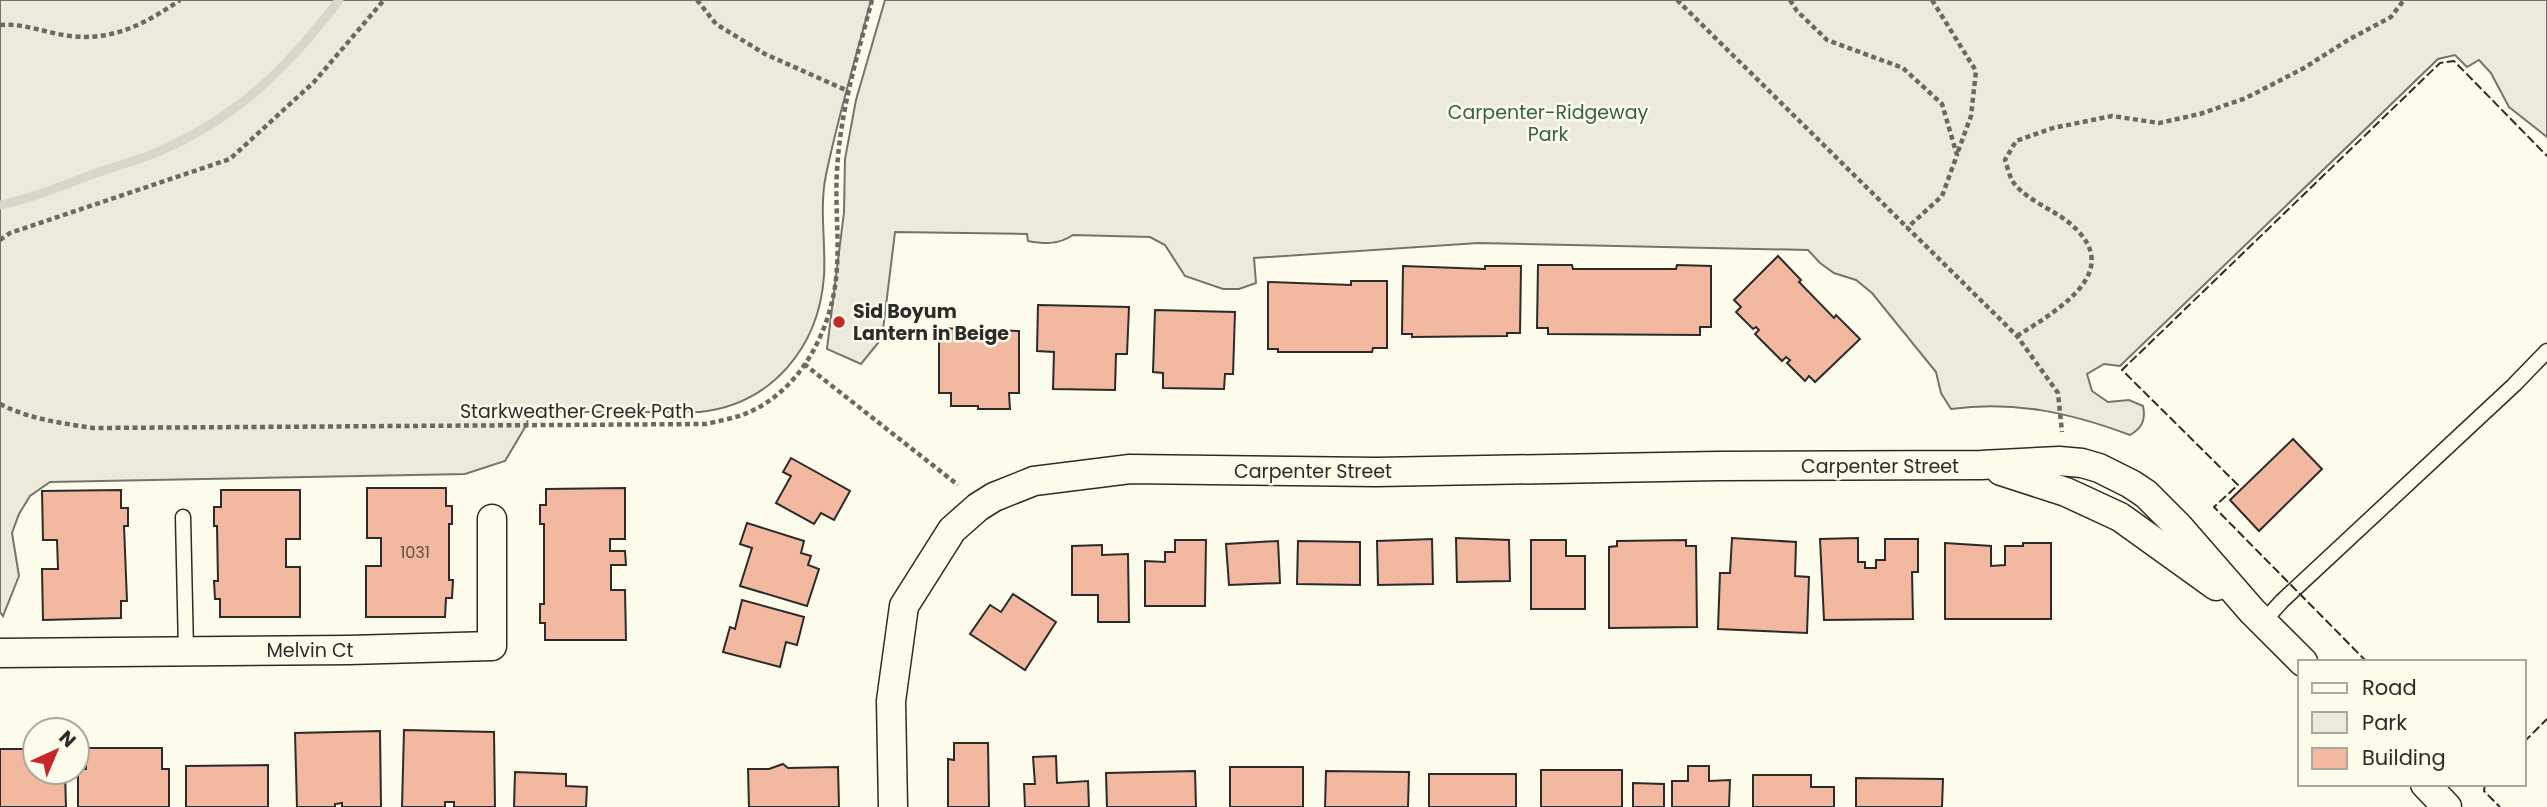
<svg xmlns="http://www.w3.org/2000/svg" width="2547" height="807" viewBox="0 0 2547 807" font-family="Poppins,sans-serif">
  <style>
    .green { fill: #ecebdb; stroke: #74746e; stroke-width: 2 }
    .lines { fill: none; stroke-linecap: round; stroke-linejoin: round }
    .stream { stroke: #d8d7c9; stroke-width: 9 }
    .building { fill: #f2b8a0; stroke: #2b2b2b; stroke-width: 2 }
    .lane-casing { stroke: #2b2b2b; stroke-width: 17 }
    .street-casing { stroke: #2b2b2b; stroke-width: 31 }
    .path { stroke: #6a6964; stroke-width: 4.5; stroke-dasharray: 5 3.5; stroke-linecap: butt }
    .lane { stroke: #fdfbea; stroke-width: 14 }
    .street { stroke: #fdfbea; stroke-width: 28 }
    .fence { stroke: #2b2b2b; stroke-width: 2; stroke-dasharray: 9 3.5; stroke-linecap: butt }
    .poi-dot { fill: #c62828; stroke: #fdfbea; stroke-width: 2.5 }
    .labels { text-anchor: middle; stroke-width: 5; stroke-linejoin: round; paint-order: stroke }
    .number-label { font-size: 16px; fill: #5d4e48 }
    .park-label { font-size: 19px; fill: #34623c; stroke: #fdfbea }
    .poi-label { font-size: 19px; font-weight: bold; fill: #2b2b2b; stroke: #fdfbea; text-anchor: start }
    .street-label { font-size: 19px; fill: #2b2b2b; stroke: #fdfbea }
  </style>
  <rect width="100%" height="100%" fill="#fdfbea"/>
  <g class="green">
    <path d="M0 0H871C856 58 838 116 826 175 819 208 826 243 824 276 819 347 772 404 700 412H529L527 424 505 461 465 474 50 482 30 496 19 514 12 533 19 576 3 616 0 612Z"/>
    <path d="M885 0H2547V137L2509 107 2491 73 2479 60 2467 67 2455 55 2438 59 2120 366 2104 364 2087 374 2092 391 2108 402 2129 400 2143 406C2146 420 2142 428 2130 435 2071 413 2014 400 1951 409L1941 393 1936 372 1872 293 1856 280 1834 273 1820 263 1808 250 1478 243 1254 258 1256 283 1239 289H1223L1185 276 1165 245 1150 237 1073 235C1058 245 1044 244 1028 241L1027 234 895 232 882 338 861 364 827 349 844 212 845 159 856 100Z"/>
  </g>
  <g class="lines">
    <path class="stream" d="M0 205C34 198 64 185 96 173 118 165 141 160 162 150 239 116 289 66 339 0"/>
  </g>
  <g class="building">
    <path d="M1778 256 1801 280 1799 282 1834 318 1836 315 1860 339 1815 382 1809 376 1805 381 1787 363 1790 360 1786 357 1782 361 1755 334 1759 330 1756 327 1753 329 1736 312 1741 307 1734 300Z"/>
    <path d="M1538 265H1572L1573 269H1676L1677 265 1711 266V327H1700V335L1548 334V328H1537Z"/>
    <path d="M1403 266 1485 269V266H1521L1520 333H1507V336L1412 337V334H1402Z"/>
    <path d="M1351 281H1387V348H1373L1372 352H1278V349H1268V282L1351 285Z"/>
    <path d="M1038 305 1129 307 1127 354H1116L1115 390 1053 389 1054 352 1037 351Z"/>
    <path d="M1155 310 1235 312 1233 374H1225L1224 389 1163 388V373L1153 372Z"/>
    <path d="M939 328 1019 331V393H1009L1010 409H978V406H951V393H939Z"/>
    <path d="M2293 439 2322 469 2259 531 2230 500Z"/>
    <path d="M791 458 850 491 834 520 821 513 814 524 776 503 791 476 783 472Z"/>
    <path d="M367 488H446V506H452V524H449V580H453L452 598H446L445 617H366V566H381V538H367Z"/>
    <path d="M625 488V539H610V551H625L626 565H611V590H625L626 640H545V623H540V604H544V524H540V505H546V489Z"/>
    <path d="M121 490V508H128V526H124L127 601H121V618L43 620 42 569H58L57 540H43L42 491Z"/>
    <path d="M221 490H300V539H286V567H300V617H220V599H215L214 581H218L217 526H214V507H221Z"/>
    <path d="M747 523 804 541 801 553 811 556 808 565 819 569 807 606 740 586 752 548 740 544Z"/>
    <path d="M1456 538 1509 540 1510 581 1457 582Z"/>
    <path d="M1732 538 1796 542 1795 576 1809 577 1807 633 1718 629 1720 573H1730Z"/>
    <path d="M1858 538V562H1865V568H1876V560H1885V539H1918V572H1912L1913 619 1824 620 1820 539Z"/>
    <path d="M1432 539 1433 584 1378 585 1377 541Z"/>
    <path d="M1175 540H1206L1205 606H1145V561L1165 562V552H1175Z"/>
    <path d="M1531 540H1566V556H1585V609H1531Z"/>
    <path d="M1686 540V546H1696L1697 627 1609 628V547L1617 546V541Z"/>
    <path d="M1278 541 1280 583 1229 585 1226 544Z"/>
    <path d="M1298 541 1360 542V585L1297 584Z"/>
    <path d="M1945 543 1991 546V566L2005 565V546H2023V543H2051V619H1945Z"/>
    <path d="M1102 545V555L1128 554 1129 622H1098V595H1072V546Z"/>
    <path d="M1013 594 1056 622 1025 670 970 634 990 605 1001 612Z"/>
    <path d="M742 600 804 617 797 645 786 642 780 667 723 652 730 627 735 629Z"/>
    <path d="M404 730 494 732 495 807H454V802H445V807H402Z"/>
    <path d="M380 731 381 807H342V803L335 804V807H297L295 733Z"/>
    <path d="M954 743H988L989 807H948V759L954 760Z"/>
    <path d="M86 748H162V769H169V807H78V769H86Z"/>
    <path d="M0 749H35V772H65L66 807H0Z"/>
    <path d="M1056 756 1057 783 1088 781 1089 807H1025L1024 784H1035L1033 757Z"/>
    <path d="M783 764 788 768 838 767 839 807H749L748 769H769Z"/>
    <path d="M268 765V807H186V766Z"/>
    <path d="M1688 766H1709V781L1730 780 1729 807H1672V781H1688Z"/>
    <rect x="1230" y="767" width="73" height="40"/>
    <rect x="1541" y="770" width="81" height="37"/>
    <path d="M1195 771 1196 807H1107L1106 773Z"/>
    <path d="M1326 771 1409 772 1408 807H1325Z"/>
    <path d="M515 772 566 774V786L587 787 586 807H514Z"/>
    <rect x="1429" y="774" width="87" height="33"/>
    <path d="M1753 775H1811V787H1834V807H1753Z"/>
    <path d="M1856 778 1943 779 1942 807H1856Z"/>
    <path d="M1633 783 1664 784V807H1633Z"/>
  </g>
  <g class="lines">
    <g class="lane-casing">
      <g id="lane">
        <path d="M183 517 186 650"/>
        <path d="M2263 622 2282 601 2514 385 2547 351"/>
      </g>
    </g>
    <g class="street-casing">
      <g id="street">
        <path d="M2001 471 2066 492 2120 517 2216 586"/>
        <path d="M0 653 349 650 492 646V519"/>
        <path d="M2425 784 2447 807"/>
        <path d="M893 807 891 701 904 606 952 530 978 507 994 497 1034 481 1130 469 1376 472 1718 466 1981 465 2059 461 2082 463 2099 468 2131 484 2146 494 2178 526 2252 611 2303 662"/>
      </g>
    </g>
    <g class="path">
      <path d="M697 0 716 24 765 54 848 91"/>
      <path d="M1677 0 2017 336 2058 393 2062 432"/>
      <path d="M1790 0 1797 11 1827 40 1903 68 1942 104 1957 155 1942 196 1907 228"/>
      <path d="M1932 0 1976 71 1971 116 1957 154"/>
      <path d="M0 25C24 23 46 33 70 36 113 41 145 24 180 0"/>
      <path d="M0 240 10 233 230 159 314 82 384 0"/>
      <path d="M2017 336C2063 307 2133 266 2060 216 2046 207 2020 195 2012 180 2009 174 2007 166 2005 160L2016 141 2053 128 2112 116 2159 123 2200 114 2246 98 2304 68 2348 40 2391 17 2404 0"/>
      <path d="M804 364 958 485"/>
      <path d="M0 404C29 419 61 423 93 428L706 424C718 421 731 419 742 415 802 393 834 326 837 267 839 235 835 203 837 171 840 112 857 57 872 0"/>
    </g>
    <use href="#lane" class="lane"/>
    <use href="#street" class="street"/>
    <g class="fence">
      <path d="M2367 662 2214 507 2238 485 2122 370 2440 63 2454 61 2547 156"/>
      <path d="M2524 742 2547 719"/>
      <path d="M2485 784 2484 791 2500 807"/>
    </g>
  </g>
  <circle class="poi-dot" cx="839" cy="322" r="7"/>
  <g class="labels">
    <g class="number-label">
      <text x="415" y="558">1031</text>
    </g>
    <g class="park-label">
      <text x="1548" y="119">Carpenter-Ridgeway<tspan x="1548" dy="22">Park</tspan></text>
    </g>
    <g class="poi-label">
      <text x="853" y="318">Sid Boyum<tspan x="853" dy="22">Lantern in Beige</tspan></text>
    </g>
    <g class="street-label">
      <text x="577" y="418">Starkweather Creek Path</text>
      <text x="1880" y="473">Carpenter Street</text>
      <text x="1313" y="478">Carpenter Street</text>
      <text x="310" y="657">Melvin Ct</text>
    </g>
  </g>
  <rect x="2298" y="660" width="228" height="126" fill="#fdfbea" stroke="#a9a89e" stroke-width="2"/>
  <rect x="2312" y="683" width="35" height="10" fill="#fdfbea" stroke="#a9a89e" stroke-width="2"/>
  <text x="2362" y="695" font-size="21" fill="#2b2b2b">Road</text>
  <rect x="2312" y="712" width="35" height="21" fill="#ecebdb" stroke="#a9a89e" stroke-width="2"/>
  <text x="2362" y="730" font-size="21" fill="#2b2b2b">Park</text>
  <rect x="2312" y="748" width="35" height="21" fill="#f2b8a0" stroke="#a9a89e" stroke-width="2"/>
  <text x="2362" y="765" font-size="21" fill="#2b2b2b">Building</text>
  <g transform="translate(56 751) rotate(44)"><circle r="33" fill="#fdfbea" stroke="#a9a89e" stroke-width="2"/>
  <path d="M0-5L12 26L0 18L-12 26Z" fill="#c62828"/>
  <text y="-10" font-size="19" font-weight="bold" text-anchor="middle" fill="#2b2b2b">N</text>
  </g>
</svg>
